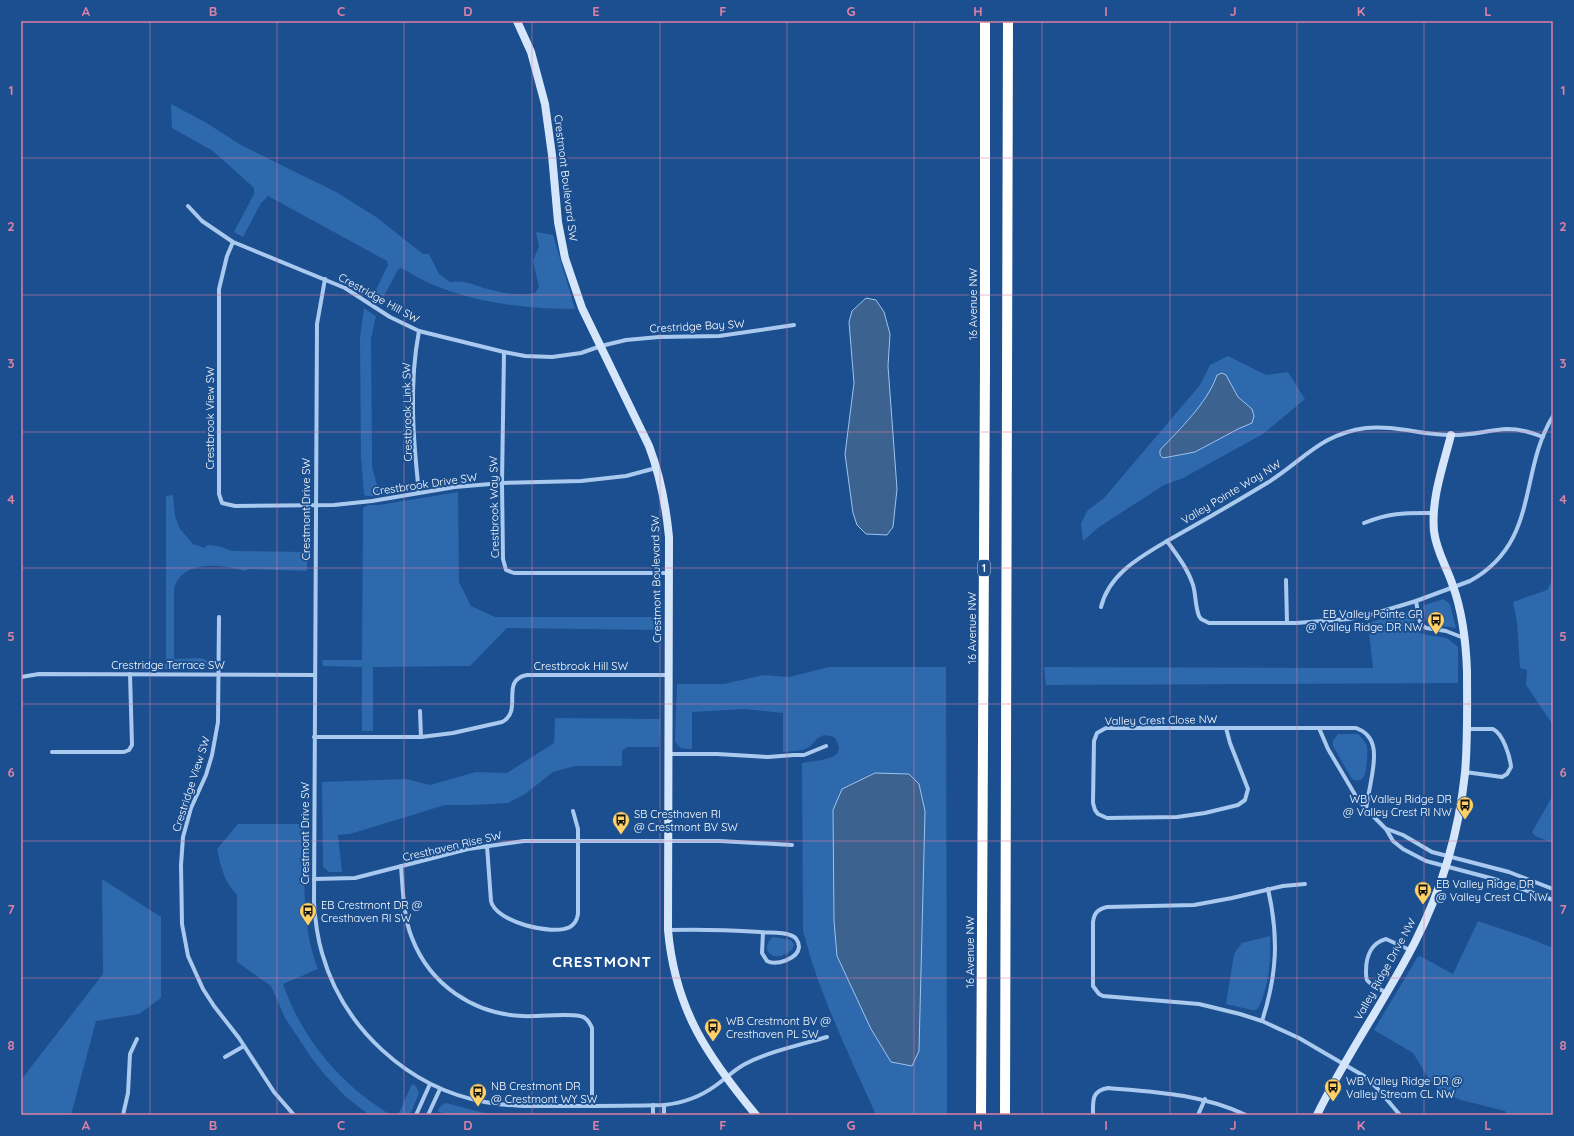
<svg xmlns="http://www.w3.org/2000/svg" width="1574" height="1136" viewBox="0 0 1574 1136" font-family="Quicksand,sans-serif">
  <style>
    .green { fill: #2e69ad }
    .water { fill: #3c6290; stroke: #9cc4f0 }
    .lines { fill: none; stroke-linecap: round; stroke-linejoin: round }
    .street { stroke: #a9c9ee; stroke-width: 4 }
    .secondary { stroke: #d6e6fa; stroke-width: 8 }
    .highway { stroke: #fff; stroke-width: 10 }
    .grid { fill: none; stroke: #dd80a5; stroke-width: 1; stroke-opacity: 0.55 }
    .labels { text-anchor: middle; stroke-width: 4; stroke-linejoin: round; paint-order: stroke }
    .shield { fill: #1b4f8f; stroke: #bbcadd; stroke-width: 1 }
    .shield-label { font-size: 10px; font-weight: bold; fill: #fff }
    .street-label { font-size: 11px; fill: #fff; stroke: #1b4f8f }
    .poi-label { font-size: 11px; fill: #fff; stroke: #1b4f8f; text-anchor: start }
    .district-label { font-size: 15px; font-weight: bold; letter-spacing: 1px; fill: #fff; stroke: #1b4f8f }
    .neatline { fill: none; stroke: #dd80a5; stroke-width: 1.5 }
    .grid-label { font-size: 13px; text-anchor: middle; font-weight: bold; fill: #dd80a5 }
  </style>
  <rect width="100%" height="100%" fill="#1b4f8f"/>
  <g class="green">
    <path d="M171 104 205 122 241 145 338 193 376 217 423 254H429L439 274 450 282C464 280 472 284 484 288 501 293 518 296 535 293L539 287 533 261 539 246 536 232 553 235 575 309C526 309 476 303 431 284 421 280 411 273 401 268L398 270 381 301 373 296 388 265 387 261 268 196 261 203 243 237 234 232 254 194V188L213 151 172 128Z"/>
    <path d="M364 308 376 316 371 339 372 446V467L379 493C375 497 369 497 364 495L361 456 360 338Z"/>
    <path d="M1228 356 1266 375 1288 372 1305 399 1263 434 1183 478 1164 485 1099 527 1083 541 1081 524 1087 511 1104 498 1200 385 1210 365Z"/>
    <path d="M458 492 459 582 471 606 495 617H659V630L507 628 470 666 373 667V731H362V667L323 666 322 660H362L363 508 368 505H379Z"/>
    <path d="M173 495 175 516 180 529 193 544 205 548 207 545 218 546 232 551 307 552V571L250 569 244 571C223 564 181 559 174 589V659L200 658 212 662 205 669H162L161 664H166V496Z"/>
    <path d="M1553 579V725L1526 685 1527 670 1520 668 1517 622 1513 602 1547 590Z"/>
    <path d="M1443 599 1450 604 1456 628 1429 624 1425 619 1423 608 1425 605Z"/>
    <path d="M1412 610C1413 621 1416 626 1422 634L1447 638 1458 647V683L1046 685 1044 667 1373 668 1368 623Z"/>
    <path d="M829 667H946L947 1115H876C849 1054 819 995 803 930L802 763C816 760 852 761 834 737L824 735C817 737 814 743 809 747 802 752 791 751 783 752V713L744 709 692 712V749C683 749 678 749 675 740L677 684H724L763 675 789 677Z"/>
    <path d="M555 718 660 719 659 747H627L622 751V766H575L553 772 525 794 508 803 472 805H445L350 834 338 835 342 872H329L323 867 322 782 406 779 430 785 476 772 507 773 554 743Z"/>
    <path d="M1338 734H1358C1362 738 1366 742 1367 747 1368 751 1367 756 1367 760 1366 770 1366 785 1352 779L1333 746V741Z"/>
    <path d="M1553 795V843L1535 836 1532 832Z"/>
    <path d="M238 824H305C305 873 300 923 318 969L283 984C302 1039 341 1085 391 1115H369L345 1096 325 1075 313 1060 285 1018 271 986 237 962V895C224 882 221 867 217 849Z"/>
    <path d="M102 879 161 917V998L139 1014 96 1021 71 1115H21V1080L103 974Z"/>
    <path d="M1478 921 1531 939 1553 948V1115H1507L1505 1111 1461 1100 1442 1092 1429 1079 1413 1053 1374 1030 1417 958 1420 956 1453 974Z"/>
    <path d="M1270 936C1271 960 1269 985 1259 1007L1256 1010H1252L1226 1004 1234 954 1242 943Z"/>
    <path d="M773 937 791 940 794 944C794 953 778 959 772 955 764 952 767 941 773 937Z"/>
    <path d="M412 1084 416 1086 419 1093 410 1115H398Z"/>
    <path d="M446 1103 484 1113 483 1115H448L437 1111 442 1105Z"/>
  </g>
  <g class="water">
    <path d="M866 298 876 300 884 312 890 334 888 366 897 489 893 527 887 535 866 534 857 525 853 513 845 454 854 383 849 322 852 311Z"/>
    <path d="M1222 373 1226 375 1238 397 1252 409 1254 416 1252 423 1238 429 1195 452 1163 458 1160 455V450C1180 429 1208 402 1217 375Z"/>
    <path d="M875 773 909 774 919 784 925 811 919 1051 912 1066 891 1062 871 1029 837 956 834 921 833 810 842 789Z"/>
  </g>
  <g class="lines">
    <g class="street">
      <path d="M188 206 202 221 233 242 345 288 390 317 419 331 504 352 525 356 552 357 581 353 601 346 626 340 659 337 719 336 794 325"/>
      <path d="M233 242 227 256 219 289V494L222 503 235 506 334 505 372 501 455 487 502 483 581 481 626 476 656 468"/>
      <path d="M325 279 317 324 314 902C315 919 317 936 322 953 343 1028 408 1088 485 1102 511 1107 538 1106 564 1106 597 1106 630 1106 664 1105 682 1103 700 1097 715 1086 725 1079 734 1070 745 1064 770 1051 800 1045 827 1037"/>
      <path d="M504 352 502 483 503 559 506 570 514 573H669"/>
      <path d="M1543 437C1531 432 1520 429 1507 429 1488 430 1470 436 1450 435 1422 435 1395 425 1366 428 1320 434 1303 461 1267 483 1234 503 1201 522 1167 541 1177 555 1188 569 1193 585 1196 595 1195 606 1199 616L1201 619 1209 623H1296L1349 619 1373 614 1416 601 1470 581C1540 542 1518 473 1553 416"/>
      <path d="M419 492C413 439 409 383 419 331"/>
      <path d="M1364 523C1391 512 1406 513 1434 513"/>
      <path d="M1286 580 1287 623"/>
      <path d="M1416 601 1419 619 1421 624 1426 628 1446 631 1464 638"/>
      <path d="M1101 607C1109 574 1140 557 1167 541"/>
      <path d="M219 617 218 722 212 755 206 775 191 808 183 837 181 865 182 924 188 956 203 989 214 1006 239 1038 274 1092 294 1115"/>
      <path d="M21 677 39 674 315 675"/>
      <path d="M420 711 421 737"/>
      <path d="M1226 728 1230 743 1248 789 1245 800 1238 805 1205 813 1177 817 1107 818 1098 814 1095 810 1093 803 1094 741 1097 733 1106 728H1356C1364 731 1371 737 1373 746 1377 761 1368 793 1366 809"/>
      <path d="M1319 728 1328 749 1357 798 1366 809 1386 829 1393 841 1403 849 1426 861 1494 879 1553 900"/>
      <path d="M314 737H421L453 733 502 722C524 711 499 680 527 675H668"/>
      <path d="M52 752H124L129 750 132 745 130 674"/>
      <path d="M668 754H717L768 757 794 755H804L826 746"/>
      <path d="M1465 772 1502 777 1507 774 1511 767C1510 756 1503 734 1493 729H1467"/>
      <path d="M1387 829 1403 835 1432 852 1509 872 1553 889"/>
      <path d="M487 846 491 901C495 922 553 936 570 927 575 924 577 920 578 914V829L573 811"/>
      <path d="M401 866C403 890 403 916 412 938 430 985 474 1014 522 1016 541 1017 562 1013 580 1016 587 1017 590 1023 592 1028V1106"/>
      <path d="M314 879 355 878 468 849 524 841H720L792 845"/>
      <path d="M1305 884 1283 886 1232 898 1194 905 1107 907C1098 909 1094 913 1093 922V986L1099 994 1103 996 1199 1004 1240 1014 1262 1021 1299 1038 1364 1076 1377 1088 1400 1115"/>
      <path d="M668 930C699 929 729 930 760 932 769 933 782 932 790 935 795 936 799 941 799 947 798 959 776 966 767 961L762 953 763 932"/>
      <path d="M1386 993C1381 989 1371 986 1367 980 1366 978 1366 974 1366 971 1366 957 1371 943 1386 939L1410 950"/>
      <path d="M1262 1021C1277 975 1279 937 1268 889"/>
      <path d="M225 1057 244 1046"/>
      <path d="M653 1105V1115"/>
      <path d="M664 1105V1115"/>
      <path d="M123 1115 128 1093 130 1054 137 1039"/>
      <path d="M416 1115 430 1084"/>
      <path d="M428 1115 440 1089"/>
      <path d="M1093 1115C1093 1101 1091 1091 1108 1088 1157 1092 1201 1094 1246 1115"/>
      <path d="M1198 1115 1205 1099"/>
    </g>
    <g class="secondary">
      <path d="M517 21 531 52 545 104 552 155 558 222 565 258 582 308 649 446C660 475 666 506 669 537L668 930C675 1009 707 1056 756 1115"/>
      <path d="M1317 1115C1346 1055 1385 1001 1415 942 1442 889 1459 831 1465 773 1468 739 1467 705 1467 671 1466 642 1463 614 1453 586 1447 567 1436 551 1434 531 1431 499 1443 466 1451 435"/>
    </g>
    <g class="highway">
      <path d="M981 1115 985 367V21"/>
      <path d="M1005 1115 1008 21"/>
    </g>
  </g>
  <path class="grid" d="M150 21V1115M277 21V1115M404 21V1115M532 21V1115M660 21V1115M787 21V1115M914 21V1115M1042 21V1115M1170 21V1115M1297 21V1115M1424 21V1115M21 158H1553M21 295H1553M21 432H1553M21 568H1553M21 704H1553M21 841H1553M21 978H1553"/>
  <defs>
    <g id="bus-pin" transform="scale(0.9)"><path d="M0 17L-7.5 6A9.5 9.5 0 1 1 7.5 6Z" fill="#ffd166" stroke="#1b4f8f"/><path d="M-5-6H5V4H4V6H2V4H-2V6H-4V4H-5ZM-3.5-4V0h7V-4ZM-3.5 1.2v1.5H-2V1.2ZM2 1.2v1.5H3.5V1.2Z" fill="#111"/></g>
  </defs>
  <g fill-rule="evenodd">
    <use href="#bus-pin" x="1436" y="620"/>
    <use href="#bus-pin" x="1465" y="805"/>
    <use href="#bus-pin" x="621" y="820"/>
    <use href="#bus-pin" x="1423" y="890"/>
    <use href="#bus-pin" x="308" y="911"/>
    <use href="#bus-pin" x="713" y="1027"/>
    <use href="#bus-pin" x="1333" y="1087"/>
    <use href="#bus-pin" x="478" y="1092"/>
  </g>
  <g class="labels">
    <rect class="shield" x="978" y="560" width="12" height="16" rx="3"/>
    <g class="shield-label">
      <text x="984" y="572">1</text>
    </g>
    <g class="street-label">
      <text transform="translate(566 178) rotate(83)" y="4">Crestmont Boulevard SW</text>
      <text transform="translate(379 298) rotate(29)" y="4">Crestridge Hill SW</text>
      <text transform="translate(973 304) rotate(-90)" y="4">16 Avenue NW</text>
      <text transform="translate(697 326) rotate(-3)" y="4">Crestridge Bay SW</text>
      <text transform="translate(407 412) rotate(-91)" y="4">Crestbrook Link SW</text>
      <text transform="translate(210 418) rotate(-90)" y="4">Crestbrook View SW</text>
      <text transform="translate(425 484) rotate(-8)" y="4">Crestbrook Drive SW</text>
      <text transform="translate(1231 492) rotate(-31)" y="4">Valley Pointe Way NW</text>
      <text transform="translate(494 507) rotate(-91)" y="4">Crestbrook Way SW</text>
      <text transform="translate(306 509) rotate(-90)" y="4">Crestmont Drive SW</text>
      <text transform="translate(656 579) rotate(-91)" y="4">Crestmont Boulevard SW</text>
      <text transform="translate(972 628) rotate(-90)" y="4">16 Avenue NW</text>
      <text x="168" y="669">Crestridge Terrace SW</text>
      <text x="581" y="670">Crestbrook Hill SW</text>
      <text transform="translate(1161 720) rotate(-1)" y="4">Valley Crest Close NW</text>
      <text transform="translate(191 784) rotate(-72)" y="4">Crestridge View SW</text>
      <text transform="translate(305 833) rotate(-90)" y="4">Crestmont Drive SW</text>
      <text transform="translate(452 846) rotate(-13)" y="4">Cresthaven Rise SW</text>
      <text transform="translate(970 952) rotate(-90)" y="4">16 Avenue NW</text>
      <text transform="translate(1385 969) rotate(-61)" y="4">Valley Ridge Drive NW</text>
    </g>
    <g class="poi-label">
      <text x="1423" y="618" text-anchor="end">EB Valley Pointe GR<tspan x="1423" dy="13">@ Valley Ridge DR NW</tspan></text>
      <text x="1452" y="803" text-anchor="end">WB Valley Ridge DR<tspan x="1452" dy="13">@ Valley Crest RI NW</tspan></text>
      <text x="634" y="818">SB Cresthaven RI<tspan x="634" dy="13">@ Crestmont BV SW</tspan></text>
      <text x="1436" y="888">EB Valley Ridge DR<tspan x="1436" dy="13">@ Valley Crest CL NW</tspan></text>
      <text x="321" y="909">EB Crestmont DR @<tspan x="321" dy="13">Cresthaven RI SW</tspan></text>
      <text x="726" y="1025">WB Crestmont BV @<tspan x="726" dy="13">Cresthaven PL SW</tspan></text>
      <text x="1346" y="1085">WB Valley Ridge DR @<tspan x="1346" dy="13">Valley Stream CL NW</tspan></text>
      <text x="491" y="1090">NB Crestmont DR<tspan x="491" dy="13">@ Crestmont WY SW</tspan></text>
    </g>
    <g class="district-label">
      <text x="602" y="967">CRESTMONT</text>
    </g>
  </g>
  <rect width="1574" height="1136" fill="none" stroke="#1b4f8f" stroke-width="44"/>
  <rect x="22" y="22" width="1530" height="1092" class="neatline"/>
  <g class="grid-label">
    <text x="86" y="16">A</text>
    <text x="213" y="16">B</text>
    <text x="341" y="16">C</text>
    <text x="468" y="16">D</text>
    <text x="596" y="16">E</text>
    <text x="723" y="16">F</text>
    <text x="851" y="16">G</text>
    <text x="978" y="16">H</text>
    <text x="1106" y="16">I</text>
    <text x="1233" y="16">J</text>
    <text x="1361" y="16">K</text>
    <text x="1488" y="16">L</text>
    <text x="11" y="95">1</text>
    <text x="1563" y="95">1</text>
    <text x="11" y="231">2</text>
    <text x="1563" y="231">2</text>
    <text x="11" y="368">3</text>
    <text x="1563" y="368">3</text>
    <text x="11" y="504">4</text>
    <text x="1563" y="504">4</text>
    <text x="11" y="641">5</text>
    <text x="1563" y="641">5</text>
    <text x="11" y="777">6</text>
    <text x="1563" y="777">6</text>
    <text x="11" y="914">7</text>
    <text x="1563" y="914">7</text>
    <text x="11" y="1050">8</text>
    <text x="1563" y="1050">8</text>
    <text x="86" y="1130">A</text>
    <text x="213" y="1130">B</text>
    <text x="341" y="1130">C</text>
    <text x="468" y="1130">D</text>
    <text x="596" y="1130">E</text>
    <text x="723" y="1130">F</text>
    <text x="851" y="1130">G</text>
    <text x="978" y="1130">H</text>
    <text x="1106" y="1130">I</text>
    <text x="1233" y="1130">J</text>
    <text x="1361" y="1130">K</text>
    <text x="1488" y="1130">L</text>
  </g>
</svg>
